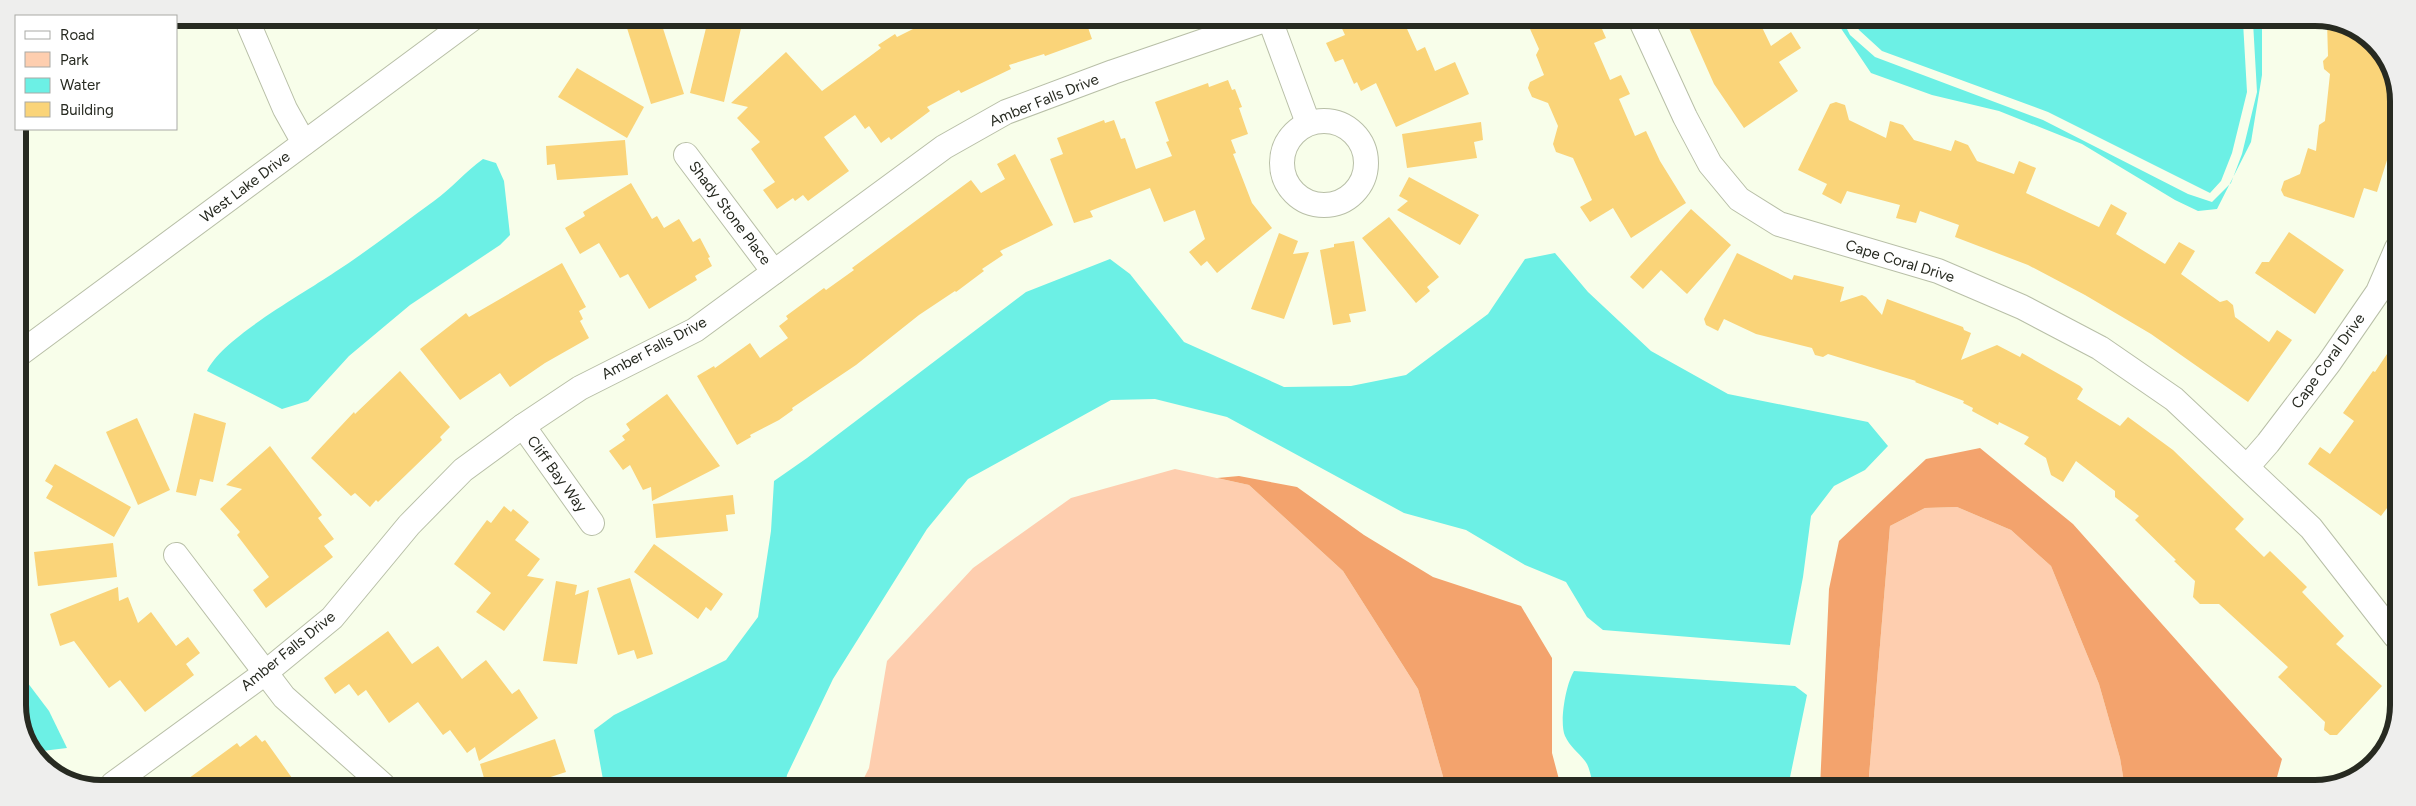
<svg xmlns="http://www.w3.org/2000/svg" width="2416" height="806" viewBox="0 0 2416 806" font-family="Figtree,sans-serif">
  <style>
    .green { fill: #feceaf }
    .forest { fill: #f3a36d }
    .water { fill: #6cf0e5 }
    .building { fill: #fad479 }
    .lines { fill: none; stroke-linecap: round; stroke-linejoin: round }
    .minor-casing { stroke: #b8bfa7; stroke-width: 26 }
    .minor { stroke: #fff; stroke-width: 24 }
    .labels { text-anchor: middle; stroke-width: 4; stroke-linejoin: round; paint-order: stroke }
    .street-label { font-size: 15px; fill: #272a21; stroke: #fff }
    .rim { fill: none; stroke: #272a21; stroke-width: 6 }
  </style>
  <rect width="100%" height="100%" fill="#f8feea"/>
  <g class="green">
    <path d="M1175 469 1249 485 1343 571 1418 689 1446 787 860 786 869 768 887 661 973 568 1071 498Z"/>
    <path d="M1957 507 2011 530 2051 566 2099 684 2120 758 2125 788H1868L1890 526 1925 508Z"/>
  </g>
  <g class="forest">
    <path d="M1980 448 2073 524 2282 759 2274 788H2125L2120 758 2099 684 2051 566 2011 530 1957 507 1925 508 1890 526 1868 788H1820L1829 589 1839 541 1926 459Z"/>
    <path d="M1239 476 1297 487 1364 535 1433 577 1521 606 1552 658V753L1561 787H1446L1418 689 1343 571 1249 485 1217 478Z"/>
  </g>
  <g class="water">
    <path d="M1836 21H1843L1850 35 1875 57 2043 120 2188 194 2212 202 2231 183 2242 154 2257 92 2253 22H2262V75L2251 142 2217 209 2198 211 2175 200 2082 144 1999 111 1932 95 1871 73Z"/>
    <path d="M1854 21 2243 22 2247 92 2232 153 2221 181 2210 193 2048 112 1882 51 1859 30Z"/>
    <path d="M483 159 496 163 504 181 510 235 500 245 410 305 349 356 308 401 282 409 207 371C222 338 303 294 335 272 369 250 401 225 434 201 452 188 465 172 483 159Z"/>
    <path d="M1555 253 1588 292 1651 351 1728 394 1868 422 1888 446 1865 470 1834 486 1811 516 1803 577 1790 645 1603 630 1587 617 1566 582 1525 565 1466 530 1404 513 1227 417 1155 399 1111 400 968 479 927 529 833 679 787 775 785 786 604 785 594 730 614 715 726 660 758 617 771 531 774 481 807 458 1026 292 1110 259 1130 274 1184 342 1284 387 1351 386 1406 375 1488 314 1525 259Z"/>
    <path d="M18 670 49 711 67 748 34 752 18 710Z"/>
    <path d="M1574 671 1795 686 1807 695 1788 787H1594C1591 779 1590 767 1585 761 1578 752 1570 747 1565 736 1559 722 1566 684 1574 671Z"/>
  </g>
  <g class="building">
    <path d="M655 19H660L684 94 651 104 627 28Z"/>
    <path d="M949 19H1085L1092 39 1045 56 1044 54 1009 65 1011 69 961 93 959 90 927 107 930 111 891 140 889 137 881 143 869 126 865 129 855 115 824 137 849 171 808 201 803 195 795 201 793 198 777 209 763 190 775 182 751 149 760 142 737 118 748 107 731 103 786 52 822 91 869 57 881 48 878 45 895 34 897 37 927 22 930 29Z"/>
    <path d="M725 20 742 24 724 102 690 93 707 24 723 28Z"/>
    <path d="M1338 20H1403L1417 51 1425 47 1435 71 1455 62 1469 94 1396 127 1376 83 1361 91 1357 82 1354 84 1343 59 1335 62 1326 43 1345 35Z"/>
    <path d="M1526 20H1598L1606 38 1594 43 1610 80 1621 75 1630 94 1619 99 1635 136 1646 131 1660 161 1686 203 1631 238 1613 208 1590 222 1580 207 1592 200 1573 158 1556 152 1553 144 1558 126 1548 103 1532 97 1528 88 1530 82 1544 75 1536 55 1539 49Z"/>
    <path d="M1686 21H1759L1771 46 1791 32 1801 48 1779 62 1798 91 1744 128 1714 84Z"/>
    <path d="M2327 22H2341L2381 50 2396 90 2387 160 2377 192 2364 188 2354 218 2284 196 2281 190 2284 181 2300 174 2308 148 2316 151 2319 125 2325 121 2330 74 2324 69 2323 61 2328 56Z"/>
    <path d="M577 68 644 107 627 138 558 97Z"/>
    <path d="M1228 80 1232 90 1235 89 1242 107 1239 108 1248 134 1231 140 1236 153 1233 154 1252 203 1272 228 1217 273 1207 261 1201 266 1189 252 1205 239 1195 210 1164 222 1150 188 1090 211 1093 217 1074 223 1050 159 1063 154 1057 138 1104 120 1105 123 1114 120 1121 139 1125 138 1136 169 1172 156 1166 142 1169 141 1155 102 1208 83 1209 87Z"/>
    <path d="M1836 102 1845 105 1849 120 1886 138 1890 121 1903 125 1914 140 1951 151 1955 140 1968 145 1977 161 2014 174 2019 161 2036 168 2026 193 2099 227 2111 204 2127 213 2116 234 2165 264 2179 242 2195 251 2181 274 2220 302 2227 300 2233 305 2235 317 2269 342 2277 330 2292 340 2248 402 2151 334 2085 295 2028 265 1955 237 1959 225 1920 211 1916 223 1896 218 1900 205 1847 191 1841 204 1822 194 1827 184 1798 170 1830 104Z"/>
    <path d="M1481 122 1483 140 1474 142 1477 158 1407 168 1402 134Z"/>
    <path d="M625 140 628 175 557 180 555 164 547 165 546 146Z"/>
    <path d="M1015 154 1053 225 1000 251 1003 255 982 269 984 271 956 292 955 291 919 315 856 365 792 408 793 410 779 420 750 435 751 437 737 445 697 376 714 366 715 368 750 343 760 358 788 338 779 326 788 319 786 316 824 288 826 290 854 270 852 268 971 180 981 193 1005 179 997 164Z"/>
    <path d="M1409 177 1479 215 1460 245 1397 210 1408 201 1399 196Z"/>
    <path d="M631 183 652 219 657 216 664 228 679 219 693 242 700 238 710 257 708 258 712 266 695 276 697 280 649 309 628 274 620 278 599 243 580 254 565 228 585 216 583 212Z"/>
    <path d="M1691 209 1731 245 1687 294 1661 270 1643 289 1630 277Z"/>
    <path d="M1389 217 1439 277 1427 287 1430 291 1416 303 1362 238Z"/>
    <path d="M2289 232 2344 270 2315 314 2255 273 2262 262H2269Z"/>
    <path d="M1279 233 1298 241 1293 254 1309 252 1284 319 1251 309Z"/>
    <path d="M1354 241 1366 311 1349 314 1351 322 1333 325 1320 250 1334 247V244Z"/>
    <path d="M1737 253 1792 280 1794 275 1844 287 1840 302 1862 295 1866 297 1882 315 1887 299 1963 327 1964 330 1971 333 1961 360 1997 345 2020 357 2022 353 2080 386 2083 389 2077 399 2120 426 2128 417 2173 450 2244 519 2235 529 2264 557 2270 551 2307 587 2302 592 2344 636 2336 644 2382 686 2337 735H2330L2324 730 2325 722 2278 677 2288 667 2219 604H2200L2193 597 2195 581 2174 561 2176 560 2135 520 2139 516 2115 497V491L2076 461 2063 482 2051 475 2046 458 2024 444 2029 437 1999 422 1998 425 1972 411 1973 408 1963 403 1964 401 1915 382 1916 381 1828 354 1823 357 1815 355 1812 348 1756 334 1724 319 1718 331 1706 325 1704 319Z"/>
    <path d="M562 263 586 307 579 311 583 319 580 321 589 338 545 363 510 387 500 373 460 400 420 349 466 313 469 317Z"/>
    <path d="M2397 339 2396 496 2381 516 2308 464 2320 447 2330 454 2354 421 2343 413 2373 371 2375 372Z"/>
    <path d="M400 371 450 427 440 437 442 440 378 502 376 500 370 507 355 493 351 496 311 458 354 412 355 414Z"/>
    <path d="M667 394 720 466 652 501 651 487 643 490 630 465 623 470 609 451 625 440 622 436 630 430 626 424Z"/>
    <path d="M194 413 226 423 213 482 200 479 196 496 176 492Z"/>
    <path d="M137 418 170 490 138 505 106 432Z"/>
    <path d="M270 446 322 515 318 518 334 539 324 546 333 557 266 608 253 590 269 577 237 535 240 532 220 509 242 489 226 485Z"/>
    <path d="M55 464 131 507 114 537 46 498 53 486 45 481Z"/>
    <path d="M733 495 735 514 726 515 728 531 656 538 653 504Z"/>
    <path d="M504 506 511 512 513 509 529 522 515 540 540 559 527 576 544 579 504 631 476 612 491 593 454 564 487 520 491 523Z"/>
    <path d="M113 543 117 577 38 586 34 552Z"/>
    <path d="M654 544 723 594 711 611 706 607 698 619 634 572Z"/>
    <path d="M630 578 653 654 637 659 634 650 618 655 597 588Z"/>
    <path d="M556 581 577 585 575 595 589 590 577 664 543 661Z"/>
    <path d="M118 587 119 601 128 597 138 623 151 612 176 646 188 637 200 653 186 664 194 675 145 712 120 680 109 688 74 641 60 646 50 614Z"/>
    <path d="M388 631 412 664 438 646 462 679 486 660 512 694 519 689 538 718 479 761 475 747 467 753 450 730 443 735 418 702 389 723 366 690 358 696 349 684 335 694 324 678Z"/>
    <path d="M256 735 262 742 265 740 297 785 181 784 237 743 240 747Z"/>
    <path d="M555 739 566 772 526 785H486L480 764Z"/>
  </g>
  <g class="lines">
    <g class="minor-casing">
      <g id="minor">
        <path d="M246 18 285 109 304 143"/>
        <path d="M1270 20 1308 123"/>
        <path d="M1641 21 1685 117 1710 164 1739 199 1779 224 1938 271 2022 307 2100 348 2174 399 2311 528 2395 636"/>
        <circle cx="1324" cy="163" r="42"/>
        <path d="M686 155 774 272"/>
        <path d="M18 355 473 18"/>
        <path d="M523 426 592 523"/>
        <path d="M2247 467 2268 443 2329 363 2378 292 2397 248"/>
        <path d="M176 555 284 697 383 785"/>
        <path d="M113 784 265 673 332 618 409 525 463 470 523 426 580 388 695 330 944 147 1006 112 1113 72 1265 20"/>
      </g>
    </g>
    <use href="#minor" class="minor"/>
  </g>
  <g class="labels">
    <g class="street-label">
      <text transform="translate(1044 100) rotate(-22)" y="5">Amber Falls Drive</text>
      <text transform="translate(245 187) rotate(-37)" y="5">West Lake Drive</text>
      <text transform="translate(730 213) rotate(53)" y="5">Shady Stone Place</text>
      <text transform="translate(1900 261) rotate(17)" y="5">Cape Coral Drive</text>
      <text transform="translate(654 348) rotate(-28)" y="5">Amber Falls Drive</text>
      <text transform="translate(2328 361) rotate(-54)" y="5">Cape Coral Drive</text>
      <text transform="translate(557 474) rotate(54)" y="5">Cliff Bay Way</text>
      <text transform="translate(288 651) rotate(-39)" y="5">Amber Falls Drive</text>
    </g>
  </g>
  <path d="M0 0H2416V806H0ZM101 26H2315A75 75 0 0 1 2390 101V705A75 75 0 0 1 2315 780H101A75 75 0 0 1 26 705V101A75 75 0 0 1 101 26Z" fill="#eeeeed" fill-rule="evenodd"/>
  <path class="rim" d="M101 26H2315A75 75 0 0 1 2390 101V705A75 75 0 0 1 2315 780H101A75 75 0 0 1 26 705V101A75 75 0 0 1 101 26Z"/>
  <rect x="15" y="15" width="162" height="115" fill="#ffffff" stroke="#a9aaa6"/>
  <rect x="25" y="31" width="25" height="8" fill="#ffffff" stroke="#a9aaa6"/>
  <text x="60" y="40" font-size="15" fill="#272a21">Road</text>
  <rect x="25" y="52" width="25" height="15" fill="#feceaf" stroke="#a9aaa6"/>
  <text x="60" y="65" font-size="15" fill="#272a21">Park</text>
  <rect x="25" y="78" width="25" height="15" fill="#6cf0e5" stroke="#a9aaa6"/>
  <text x="60" y="90" font-size="15" fill="#272a21">Water</text>
  <rect x="25" y="102" width="25" height="15" fill="#fad479" stroke="#a9aaa6"/>
  <text x="60" y="115" font-size="15" fill="#272a21">Building</text>
</svg>
